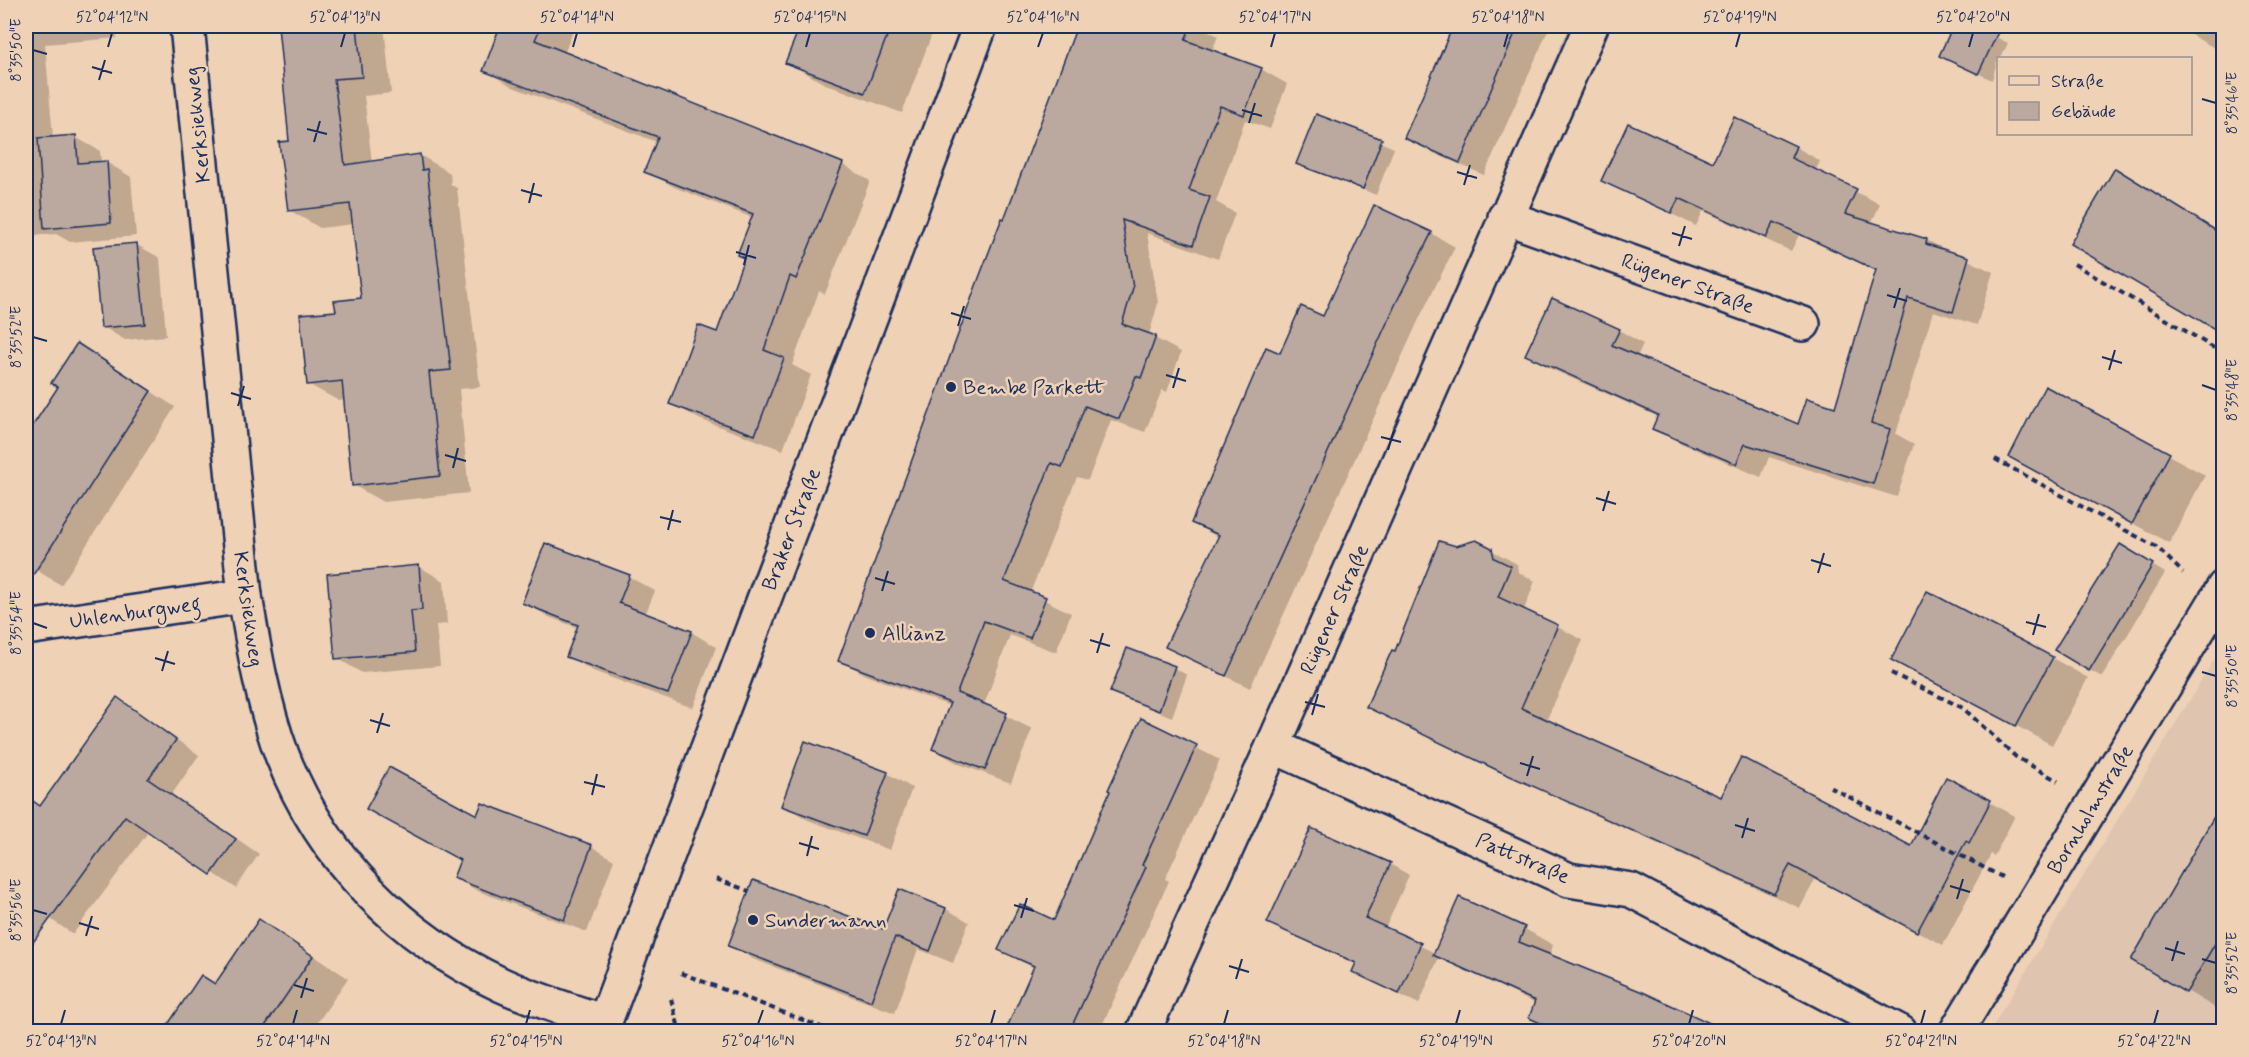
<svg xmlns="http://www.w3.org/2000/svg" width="2249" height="1057" viewBox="0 0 2249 1057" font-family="Mynerve,sans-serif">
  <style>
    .built { fill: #dfc5af }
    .shadow { fill: #0003 }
    .building { fill: #bba9a0; stroke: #1b2f5e; stroke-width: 1.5 }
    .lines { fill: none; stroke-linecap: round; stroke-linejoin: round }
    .minor-casing { stroke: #1b2f5e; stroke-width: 38 }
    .major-casing { stroke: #1b2f5e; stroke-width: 38 }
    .path { stroke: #1b2f5e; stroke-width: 4; stroke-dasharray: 6 4.5; stroke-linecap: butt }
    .minor { stroke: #efd1b5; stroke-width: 33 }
    .major { stroke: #efd1b5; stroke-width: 33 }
    .ticks { fill: none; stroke: #1b2f5e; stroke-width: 2 }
    .poi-dot { fill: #1b2f5e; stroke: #efd1b5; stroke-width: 2 }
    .labels { text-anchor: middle; stroke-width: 5; stroke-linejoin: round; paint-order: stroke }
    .street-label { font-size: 21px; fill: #1b2f5e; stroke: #efd1b5 }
    .poi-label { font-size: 21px; fill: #1b2f5e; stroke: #efd1b5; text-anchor: start }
    .neatline { fill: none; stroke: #1b2f5e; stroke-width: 2 }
    .ticks-label { font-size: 15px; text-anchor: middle; fill: #1b2f5e }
  </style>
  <rect width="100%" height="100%" fill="#efd1b5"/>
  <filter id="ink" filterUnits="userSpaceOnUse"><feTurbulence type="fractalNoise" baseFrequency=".0167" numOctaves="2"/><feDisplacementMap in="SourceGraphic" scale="12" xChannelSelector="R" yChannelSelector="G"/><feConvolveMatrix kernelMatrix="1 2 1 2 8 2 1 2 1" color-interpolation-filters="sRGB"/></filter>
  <g filter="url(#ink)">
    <path class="built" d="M2223 645V1031H1990Z"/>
    <g class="shadow">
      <path d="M26 26H116L117 38 45 44 53 138 75 137 100 151 101 163 106 162 131 177 136 236 70 242 56 234 30 236 26 233Z"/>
      <path d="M280 26H384L391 93 364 96 372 163 420 155 450 173 451 185 457 188 480 387 459 389 469 493 383 502 353 485 345 400 339 401 308 384 337 312 363 300 353 224 320 228 289 210 291 142Z"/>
      <path d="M503 26H575L564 54 842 164 870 181 825 294 819 291 792 365 811 375 783 450 699 419 671 403 718 334 746 258 753 218 674 187 646 171 657 142 513 87 485 71Z"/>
      <path d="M801 26H935L902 113 823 83 787 62Z"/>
      <path d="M1079 26H1209L1207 30 1218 36 1212 51 1261 69 1287 84 1270 129 1245 120 1216 202 1235 213 1218 259 1147 233 1158 303 1149 335 1181 352 1167 392 1162 390 1145 432 1111 420 1088 480 1077 477 1030 593 1071 613 1056 652 1010 635 984 705 1032 729 1011 783 959 764 933 749 950 706 866 675 840 660Z"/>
      <path d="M1454 26H1550L1484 175 1429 151 1406 138Z"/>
      <path d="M1955 26H1974L2008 43 2001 58H1998L1992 80 1941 55Z"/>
      <path d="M2180 26H2224V53L2178 28Z"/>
      <path d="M1317 115 1394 148 1376 195 1298 163Z"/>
      <path d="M1796 147 1820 161 1815 172 1880 204 1871 224 1926 240 1993 272 1977 325 1933 311 1896 434 1914 444 1897 497 1769 457 1761 477 1678 442 1654 428 1659 417 1551 369 1527 355 1619 330 1643 344 1637 357 1799 426 1836 408 1877 271 1799 235 1791 251 1703 211 1696 226 1603 180 1714 164Z"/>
      <path d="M2151 191 2224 235V333L2072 243Z"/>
      <path d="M1431 233 1455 247 1420 317 1250 688 1167 647 1219 538 1193 523 1280 355Z"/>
      <path d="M137 245 160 258 166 336 125 340 103 327Z"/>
      <path d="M103 360 175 407 61 585 33 568 26 579V440L60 386Z"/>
      <path d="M2045 388 2205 475 2169 543 2047 477Z"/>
      <path d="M2121 546 2165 573 2102 677 2089 670Z"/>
      <path d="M1456 548 1491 550 1517 564 1518 572 1535 581 1524 610 1583 640 1546 721 1722 799 1912 848 1947 779 2015 816 1994 856 1991 854 1943 945 1816 878 1800 908 1526 784 1368 707 1395 653Z"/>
      <path d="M418 566 444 581 447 624 436 625 440 666 362 673 337 658Z"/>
      <path d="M629 577 655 591 645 615 691 632 716 647 693 708 593 671 568 656 578 628 549 617 524 602Z"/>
      <path d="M2052 658 2088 678 2052 745 1893 660Z"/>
      <path d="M1174 668 1187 675 1172 717 1112 692Z"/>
      <path d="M117 699 199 755 172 794 259 854 236 888 149 831 73 934 26 903V817L35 804 41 808Z"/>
      <path d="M1141 720 1220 760 1165 879 1169 881 1099 1032H1007L1035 968 1000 949 1055 923Z"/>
      <path d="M887 773 912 788 890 850 808 820 783 805Z"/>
      <path d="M2224 809V998L2217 1009 2133 959Z"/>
      <path d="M478 817 591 846 614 860 587 932 478 891 455 878Z"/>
      <path d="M1390 864 1409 875 1385 929 1435 953 1459 899 1525 929 1553 945 1536 1004 1439 957 1419 1004 1353 972 1357 965 1269 923Z"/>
      <path d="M900 891 946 909 969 922 953 963 918 949 895 1013 753 959 730 946 884 931Z"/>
      <path d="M260 921 348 978 311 1032H164L216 985Z"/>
      <path d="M1225 1021 1250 1032H1220Z"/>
    </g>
    <g class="building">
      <path d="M278 26H357L362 77 334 79 345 165 420 154 422 170 427 169 451 370 429 372 440 476 352 486 342 381 307 385 300 314 336 311 334 301 361 298 350 204 288 211 279 142 289 141Z"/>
      <path d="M500 26H541L535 40 843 163 796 279 790 276 764 350 784 358 755 435 669 404 698 325 717 332 744 258 737 255 753 214 644 172 658 137 483 71Z"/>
      <path d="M800 26H891L865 93 785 63Z"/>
      <path d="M1077 26H1191L1185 40 1262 68 1244 115 1220 106 1189 190 1210 197 1193 245 1122 220 1133 288 1122 324 1156 336 1141 378 1136 376 1119 419 1085 406 1062 467 1051 463 1004 581 1046 597 1030 638 984 621 957 693 1007 713 985 770 932 749 950 703 838 661 977 283 1002 218 1004 219Z"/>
      <path d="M1453 26H1518L1460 163 1404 138Z"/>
      <path d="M1953 26H2001L1978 74 1939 56Z"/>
      <path d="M1316 114 1382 139 1363 189 1296 164Z"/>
      <path d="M1734 117 1796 146 1791 158 1857 189 1845 214 1927 239 1926 244 1969 257 1953 312 1908 298 1871 423 1890 429 1873 484 1745 444 1736 464 1652 429 1658 415 1525 355 1552 298 1620 329 1612 345 1798 424 1807 398 1835 407 1876 270 1774 222 1766 238 1679 198 1671 213 1601 181 1628 123 1713 162Z"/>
      <path d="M76 135 78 163 107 161 111 223 44 229 38 138Z"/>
      <path d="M2115 168 2223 235V334L2070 244Z"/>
      <path d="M1374 205 1432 232 1396 303 1226 676 1165 647 1219 535 1191 523 1266 347 1280 353 1301 306 1323 316Z"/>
      <path d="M137 243 145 324 101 328 93 247Z"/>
      <path d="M77 343 151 391 26 586V436L58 387 51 383Z"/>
      <path d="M2045 386 2170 453 2132 524 2009 457Z"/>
      <path d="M1476 540 1492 548 1494 558 1511 566 1498 597 1558 625 1521 708 1721 797 1741 757 1911 846 1946 777 1991 800 1969 843 1966 841 1917 932 1790 865 1774 894 1499 771 1366 707 1392 650 1395 651 1439 541 1456 546Z"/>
      <path d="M545 543 630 575 619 603 692 631 668 694 566 657 578 625 522 603Z"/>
      <path d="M2120 544 2153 564 2089 671 2054 650Z"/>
      <path d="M419 565 422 610 411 611 415 652 335 659 327 574Z"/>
      <path d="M1927 591 2053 657 2016 726 1891 660Z"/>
      <path d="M1127 648 1175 666 1159 711 1110 692Z"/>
      <path d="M117 697 176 740 148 779 236 839 211 875 125 816 26 952V796L40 806Z"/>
      <path d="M1141 718 1197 745 1142 865 1146 867 1069 1032H1005L1034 966 998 950 1020 904 1054 920 1110 791 1108 790Z"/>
      <path d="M805 741 888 772 864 836 781 806Z"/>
      <path d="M389 767 477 815 482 803 592 845 564 920 453 878 460 860 366 809Z"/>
      <path d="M2223 801V930L2186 993 2131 960Z"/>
      <path d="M1311 828 1391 863 1365 918 1421 943 1399 994 1352 972 1356 963 1267 923Z"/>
      <path d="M753 880 883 929 899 889 946 908 930 951 895 937 871 1001 728 946Z"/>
      <path d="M1459 897 1525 927 1519 942 1645 993 1729 1032H1561L1529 1018 1535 1001 1433 955Z"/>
      <path d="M259 919 313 956 261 1032H163L201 975 215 984Z"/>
    </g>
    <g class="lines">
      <g class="minor-casing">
        <g id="minor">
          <path d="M187 26 245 596C254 650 263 704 282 755 323 860 401 938 502 985 535 1000 571 1011 605 1022"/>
          <path d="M1505 217 1803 324"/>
          <path d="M26 628 245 596"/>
          <path d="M1273 746 1569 880 1631 890 1900 1032"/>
          <path d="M1143 1032 1273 746 1591 26"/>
          <path d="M1956 1032 2224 587"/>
        </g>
      </g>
      <g class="major-casing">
        <path id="major" d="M601 1032 980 26"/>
      </g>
      <g class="path">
        <path d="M2074 264 2224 354"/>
        <path d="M1995 459 2158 548 2183 573"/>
        <path d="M1891 673 1963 708 2016 757 2058 781"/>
        <path d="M1830 787 2002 877"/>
        <path d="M716 879 749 891"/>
        <path d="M681 973 834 1032"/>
        <path d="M671 999 680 1032"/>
      </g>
      <use href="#minor" class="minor"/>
      <use href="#major" class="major"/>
    </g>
  </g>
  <path class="ticks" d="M108 47 112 33M341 47 345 33M573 47 577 33M806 47 810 33M1038 47 1043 33M1271 47 1275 33M1504 47 1508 33M1736 47 1740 33M1969 47 1973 33M33 50 47 54M92 67 112 73M99 80 105 60M2202 99 2216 103M1242 110 1262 116M1249 123 1255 103M307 129 327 134M314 142 320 121M1457 172 1477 178M1464 185 1470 165M521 190 542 196M529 203 534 183M1672 233 1692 239M1679 246 1685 226M736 252 756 258M744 265 749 245M1887 295 1907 301M1894 308 1900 288M951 313 971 319M958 326 964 306M33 337 47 341M2102 357 2122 363M2109 370 2115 350M1166 375 1186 381M2202 385 2216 390M1173 388 1179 368M231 393 251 399M238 406 244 386M1381 437 1401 442M1388 450 1394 430M445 455 466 461M453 468 458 448M1596 498 1616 504M1603 511 1609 491M660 517 681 522M668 530 673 510M1811 560 1831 566M1818 573 1824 553M875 578 895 584M882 591 888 571M2026 622 2046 627M33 623 47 628M2033 635 2039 614M1090 640 1110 646M1097 653 1103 633M155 658 175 664M162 671 168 651M2202 672 2216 676M1305 702 1325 707M1312 715 1318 694M370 720 390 726M377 733 383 713M1520 763 1540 769M1527 776 1533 756M584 782 605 787M592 795 597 774M1735 825 1755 831M1742 838 1748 818M799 843 819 849M807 856 812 836M1950 886 1970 892M1957 899 1963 879M1014 905 1034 911M33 910 47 914M1021 918 1027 898M79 923 99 929M86 936 92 916M2165 948 2185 954M2202 959 2216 963M2172 961 2178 941M1229 966 1249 972M1236 979 1242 959M294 985 314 991M301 998 307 978M61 1024 65 1010M293 1024 297 1010M526 1024 530 1010M758 1024 763 1010M991 1024 995 1010M1224 1024 1228 1010M1456 1024 1460 1010M1689 1024 1693 1010M1921 1024 1925 1010M2154 1024 2158 1010"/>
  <g class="poi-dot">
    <circle cx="951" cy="387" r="6"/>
    <circle cx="870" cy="633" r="6"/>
    <circle cx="753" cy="920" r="6"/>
  </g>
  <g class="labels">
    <g class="street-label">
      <text transform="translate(197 125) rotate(-96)" y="7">Kerksiekweg</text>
      <text transform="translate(1688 283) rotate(20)" y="7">Rügener Straße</text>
      <text transform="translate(791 529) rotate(-69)" y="7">Braker Straße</text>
      <text transform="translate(249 609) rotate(82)" y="7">Kerksiekweg</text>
      <text transform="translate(1334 609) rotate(-66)" y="7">Rügener Straße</text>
      <text transform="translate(135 612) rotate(-8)" y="7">Uhlenburgweg</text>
      <text transform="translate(2090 809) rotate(-59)" y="7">Bornholmstraße</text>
      <text transform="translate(1523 858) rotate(23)" y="7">Pattstraße</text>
    </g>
    <g class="poi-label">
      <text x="963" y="394">Bembe Parkett</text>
      <text x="882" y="640">Allianz</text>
      <text x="765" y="927">Sundermann</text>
    </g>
  </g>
  <rect width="2249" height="1057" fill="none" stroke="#efd1b5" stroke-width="66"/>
  <rect x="1997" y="57" width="195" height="78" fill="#efd1b5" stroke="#9a9092" stroke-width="1.5"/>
  <rect x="2009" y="76" width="30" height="9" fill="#efd1b5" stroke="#9a9092" stroke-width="1.5"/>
  <text x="2051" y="87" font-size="18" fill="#1b2f5e">Straße</text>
  <rect x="2009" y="102" width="30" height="18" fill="#bba9a0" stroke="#9a9092" stroke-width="1.5"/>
  <text x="2051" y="117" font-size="18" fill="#1b2f5e">Gebäude</text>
  <rect x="33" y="33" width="2183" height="991" class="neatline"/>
  <g class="ticks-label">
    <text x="112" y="22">52°04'12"N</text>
    <text x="345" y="22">52°04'13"N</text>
    <text x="577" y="22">52°04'14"N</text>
    <text x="810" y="22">52°04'15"N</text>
    <text x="1043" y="22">52°04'16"N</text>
    <text x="1275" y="22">52°04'17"N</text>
    <text x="1508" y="22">52°04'18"N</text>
    <text x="1740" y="22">52°04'19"N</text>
    <text x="1973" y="22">52°04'20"N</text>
    <text transform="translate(16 50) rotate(-90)" y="5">8°35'50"E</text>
    <text transform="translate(2232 103) rotate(-90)" y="5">8°35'46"E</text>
    <text transform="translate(16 337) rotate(-90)" y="5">8°35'52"E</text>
    <text transform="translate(2232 390) rotate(-90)" y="5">8°35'48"E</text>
    <text transform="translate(16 623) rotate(-90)" y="5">8°35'54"E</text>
    <text transform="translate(2232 676) rotate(-90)" y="5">8°35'50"E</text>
    <text transform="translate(16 910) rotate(-90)" y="5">8°35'56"E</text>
    <text transform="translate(2232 963) rotate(-90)" y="5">8°35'52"E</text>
    <text x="61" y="1046">52°04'13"N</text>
    <text x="293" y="1046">52°04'14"N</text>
    <text x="526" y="1046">52°04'15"N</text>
    <text x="758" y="1046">52°04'16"N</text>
    <text x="991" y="1046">52°04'17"N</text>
    <text x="1224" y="1046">52°04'18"N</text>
    <text x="1456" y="1046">52°04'19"N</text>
    <text x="1689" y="1046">52°04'20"N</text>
    <text x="1921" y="1046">52°04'21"N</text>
    <text x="2154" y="1046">52°04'22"N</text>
  </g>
</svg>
